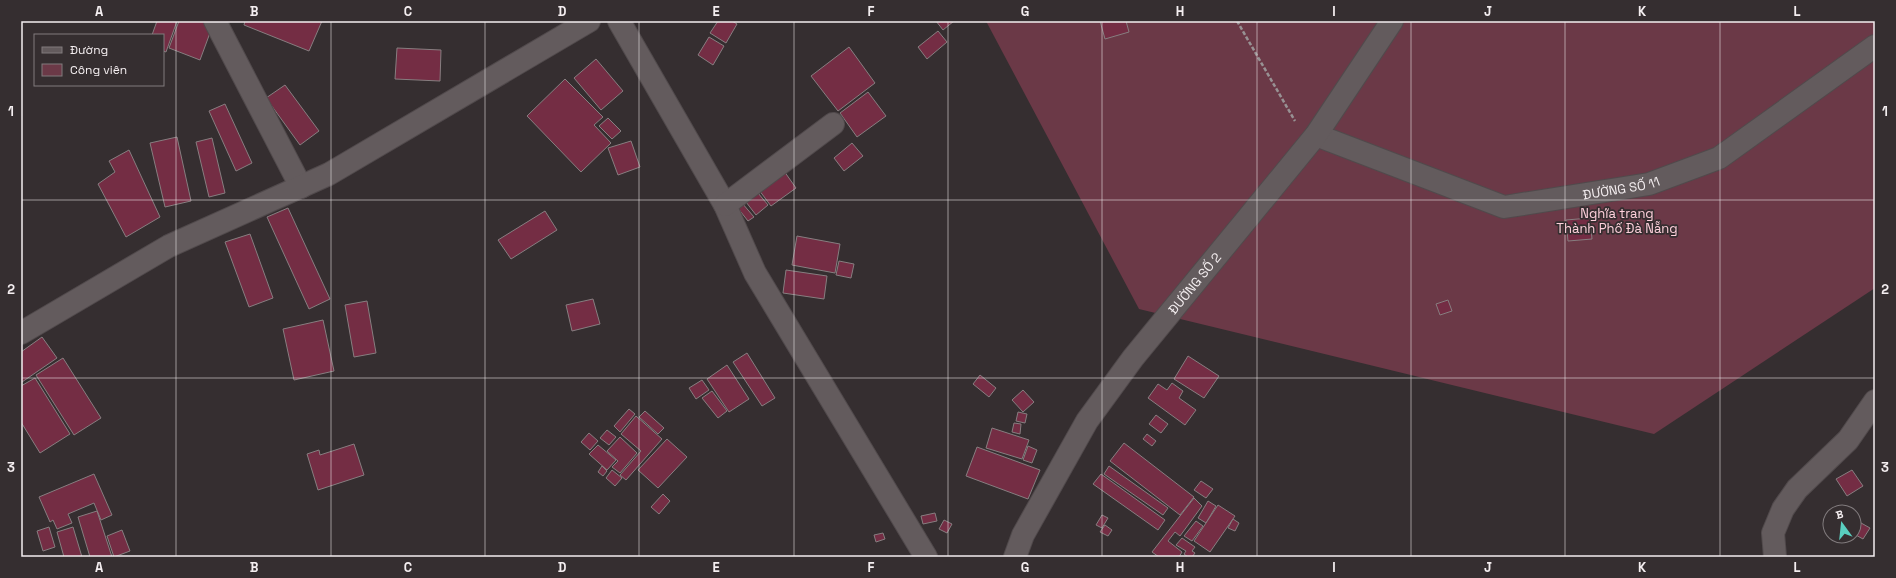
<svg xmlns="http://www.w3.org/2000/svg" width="1896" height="578" viewBox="0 0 1896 578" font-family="'Space Grotesk',sans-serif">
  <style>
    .green { fill: #6b3947 }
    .building { fill: #742d44; stroke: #877e80 }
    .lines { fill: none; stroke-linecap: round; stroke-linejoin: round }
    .minor-casing { stroke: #514a4c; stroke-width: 24 }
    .path { stroke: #989294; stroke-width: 2.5; stroke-dasharray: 4 2; stroke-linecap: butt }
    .minor { stroke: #635b5d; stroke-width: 22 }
    .grid { fill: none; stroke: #f4eef0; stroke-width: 1; stroke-opacity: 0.55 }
    .labels { text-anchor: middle; stroke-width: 3.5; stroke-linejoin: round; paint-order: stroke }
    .street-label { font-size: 13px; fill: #f4eef0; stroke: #352e30 }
    .park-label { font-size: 13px; fill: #ffd1dc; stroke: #352e30 }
    .neatline { fill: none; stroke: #f4eef0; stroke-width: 1.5 }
    .grid-label { font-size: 13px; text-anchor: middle; font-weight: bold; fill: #f4eef0 }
  </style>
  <rect width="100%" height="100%" fill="#352e30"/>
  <path class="green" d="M986 21H1875V288L1654 434 1139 309Z"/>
  <g class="building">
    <path d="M157 21H177L166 52 163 51V35H152Z"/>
    <path d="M179 21 214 22 200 60 169 48Z"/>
    <path d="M245 21H322L309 51 244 25Z"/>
    <path d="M718 21H732L737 24 726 43 710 33Z"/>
    <path d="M936 21H954L943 30Z"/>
    <path d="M1100 21H1126L1129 32 1105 39Z"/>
    <path d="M938 31 947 42 927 59 918 47Z"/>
    <path d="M709 37 724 46 713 65 698 55Z"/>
    <path d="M849 47 875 83 838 111 811 76Z"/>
    <path d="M397 48 441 50 440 81 395 79Z"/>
    <path d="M596 59 623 91 601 110 574 78Z"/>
    <path d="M565 79 603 117 594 125 611 143 581 172 527 116Z"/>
    <path d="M285 85 319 131 300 145 266 98Z"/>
    <path d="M868 92 886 116 857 137 840 113Z"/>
    <path d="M225 104 252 163 236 171 209 111Z"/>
    <path d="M608 118 621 131 612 139 599 126Z"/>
    <path d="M177 137 191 201 165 207 150 143Z"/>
    <path d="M212 138 225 193 209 197 196 142Z"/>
    <path d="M631 141 640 167 618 175 608 148Z"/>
    <path d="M852 143 863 156 844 171 834 158Z"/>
    <path d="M129 150 160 217 126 237 98 184 115 172 109 161Z"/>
    <path d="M784 171 796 188 771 206 759 190Z"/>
    <path d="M758 193 768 205 756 215 746 202Z"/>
    <path d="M742 203 754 217 748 221 737 207Z"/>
    <path d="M288 208 330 299 309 309 267 217Z"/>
    <path d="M545 211 557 230 511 259 498 240Z"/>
    <path d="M1590 218 1592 239 1568 241 1566 220Z"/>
    <path d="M250 234 273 298 249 307 225 242Z"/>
    <path d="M797 236 840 244 835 273 792 265Z"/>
    <path d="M839 261 854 264 851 278 836 275Z"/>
    <path d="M786 270 827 276 824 299 783 293Z"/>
    <path d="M593 299 600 324 572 331 566 305Z"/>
    <path d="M1448 300 1452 311 1440 315 1436 304Z"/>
    <path d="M367 301 376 353 354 357 345 305Z"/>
    <path d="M323 320 334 371 294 380 283 329Z"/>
    <path d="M42 337 57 358 22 382 21 380V352Z"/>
    <path d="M747 353 775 398 762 406 733 362Z"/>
    <path d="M1188 356 1219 376 1204 398 1174 379Z"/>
    <path d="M63 358 101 418 74 435 36 375Z"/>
    <path d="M727 365 749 399 729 412 707 379Z"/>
    <path d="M980 375 996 388 989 397 973 384Z"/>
    <path d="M35 378 70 434 40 453 21 422V386Z"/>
    <path d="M702 380 709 390 696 399 689 388Z"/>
    <path d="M1172 383 1183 391 1179 398 1196 410 1185 425 1148 398 1158 384 1167 390Z"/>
    <path d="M1023 390 1034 402 1023 412 1012 400Z"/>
    <path d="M712 391 727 411 718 418 702 398Z"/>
    <path d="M629 409 635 414 620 432 614 426Z"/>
    <path d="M645 411 664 428 658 434 639 417Z"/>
    <path d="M1018 412 1027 414 1025 423 1016 421Z"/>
    <path d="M1156 415 1168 424 1161 433 1149 424Z"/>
    <path d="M636 416 662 439 626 480 620 475 641 451 621 434Z"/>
    <path d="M1014 423 1021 424 1020 434 1012 432Z"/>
    <path d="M992 428 1029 440 1022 459 986 448Z"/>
    <path d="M607 430 616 437 609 445 600 438Z"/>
    <path d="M589 433 598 441 590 450 581 442Z"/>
    <path d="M1147 434 1156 441 1152 446 1143 439Z"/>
    <path d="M620 437 637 453 620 473 612 467 618 461 607 451Z"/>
    <path d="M667 439 687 457 658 488 638 470Z"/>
    <path d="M1124 443 1194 497 1180 515 1110 461Z"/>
    <path d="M354 444 364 475 318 490 307 454 319 450 320 455Z"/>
    <path d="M598 445 616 460 607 470 589 454Z"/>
    <path d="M1028 446 1037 450 1032 463 1023 460Z"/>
    <path d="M977 447 1040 470 1028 499 966 476Z"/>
    <path d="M602 466 607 471 603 476 598 472Z"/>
    <path d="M1109 466 1168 508 1163 515 1104 474Z"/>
    <path d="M612 470 622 478 615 486 606 478Z"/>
    <path d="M1852 470 1863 486 1847 496 1836 479Z"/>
    <path d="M94 474 112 515 101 520 94 503 68 514 72 523 57 529 53 520 50 522 39 497Z"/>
    <path d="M1101 474 1165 520 1158 530 1093 484Z"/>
    <path d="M1201 481 1213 489 1206 498 1194 490Z"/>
    <path d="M663 494 670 501 659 514 651 507Z"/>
    <path d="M1194 498 1202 506 1180 536 1175 532 1168 541 1182 552 1179 557H1159L1152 552Z"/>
    <path d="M1208 501 1216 506 1206 523 1198 518Z"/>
    <path d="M1218 505 1235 516 1210 552 1194 541Z"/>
    <path d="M97 511 112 557H90L78 517Z"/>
    <path d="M935 513 937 521 923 524 921 516Z"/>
    <path d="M1102 515 1108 518 1102 528 1096 525Z"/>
    <path d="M1233 519 1239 523 1235 531 1228 528Z"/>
    <path d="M1854 519 1870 528 1863 539 1854 534Z"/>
    <path d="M944 520 952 524 947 533 939 529Z"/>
    <path d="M1196 521 1203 526 1192 541 1184 536Z"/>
    <path d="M1105 525 1112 530 1108 536 1100 532Z"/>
    <path d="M49 527 55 547 43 551 37 531Z"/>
    <path d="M73 527 82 557H64L57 532Z"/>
    <path d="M122 530 130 551 114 557 107 536Z"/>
    <path d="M883 533 885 539 876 542 874 535Z"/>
    <path d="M1182 538 1195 547 1192 551 1195 553 1192 557H1188L1184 554 1186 551 1176 545Z"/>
  </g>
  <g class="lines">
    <g class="minor-casing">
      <g id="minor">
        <path d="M215 21 301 187"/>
        <path d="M619 21 725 205 755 273 926 557"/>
        <path id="s1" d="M1316 135 1504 207 1649 184 1719 158 1875 46"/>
        <path d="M725 205 833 124"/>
        <path d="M21 333 169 246 329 174 589 21"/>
        <path id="s2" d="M1015 557 1023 535 1087 421 1133 358 1316 135 1392 21"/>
        <path d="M1775 557 1773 533 1783 509 1797 489 1848 440 1875 401"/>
      </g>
    </g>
    <path class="path" d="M1237 21 1295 121"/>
    <use href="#minor" class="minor"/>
  </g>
  <path class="grid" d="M176 21V557M331 21V557M485 21V557M639 21V557M794 21V557M948 21V557M1102 21V557M1257 21V557M1411 21V557M1565 21V557M1720 21V557M21 200H1875M21 378H1875"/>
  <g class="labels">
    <g class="street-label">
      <text dy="5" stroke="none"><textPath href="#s1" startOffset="320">ĐƯỜNG SỐ 11</textPath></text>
      <text dy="5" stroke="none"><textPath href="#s2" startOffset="329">ĐƯỜNG SỐ 2</textPath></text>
    </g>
    <g class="park-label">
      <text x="1617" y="218">Nghĩa trang<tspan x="1617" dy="15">Thành Phố Đà Nẵng</tspan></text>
    </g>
  </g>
  <rect width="1896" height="578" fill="none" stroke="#352e30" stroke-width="44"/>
  <rect x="34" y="34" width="130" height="52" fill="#352e30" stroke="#817b7d"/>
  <rect x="42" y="47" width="20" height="6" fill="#635b5d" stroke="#817b7d"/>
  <text x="70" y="54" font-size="12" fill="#f4eef0">Đường</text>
  <rect x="42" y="64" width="20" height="12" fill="#6b3947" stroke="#817b7d"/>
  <text x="70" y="74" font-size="12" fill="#f4eef0">Công viên</text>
  <g transform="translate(1842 524) rotate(345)"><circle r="19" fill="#352e30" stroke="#817b7d"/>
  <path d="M0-3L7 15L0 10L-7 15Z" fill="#59cebf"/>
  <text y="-6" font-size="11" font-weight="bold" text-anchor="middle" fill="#f4eef0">B</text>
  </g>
  <rect x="22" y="22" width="1852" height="534" class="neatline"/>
  <g class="grid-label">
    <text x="99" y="16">A</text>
    <text x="254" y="16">B</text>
    <text x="408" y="16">C</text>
    <text x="562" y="16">D</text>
    <text x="716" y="16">E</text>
    <text x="871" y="16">F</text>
    <text x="1025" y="16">G</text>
    <text x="1180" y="16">H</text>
    <text x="1334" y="16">I</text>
    <text x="1488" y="16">J</text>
    <text x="1642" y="16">K</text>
    <text x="1797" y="16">L</text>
    <text x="11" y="116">1</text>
    <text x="1885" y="116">1</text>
    <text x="11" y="294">2</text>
    <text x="1885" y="294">2</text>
    <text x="11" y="472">3</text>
    <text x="1885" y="472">3</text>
    <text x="99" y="572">A</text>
    <text x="254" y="572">B</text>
    <text x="408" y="572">C</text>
    <text x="562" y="572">D</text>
    <text x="716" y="572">E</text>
    <text x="871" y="572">F</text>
    <text x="1025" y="572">G</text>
    <text x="1180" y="572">H</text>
    <text x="1334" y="572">I</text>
    <text x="1488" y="572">J</text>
    <text x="1642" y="572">K</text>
    <text x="1797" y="572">L</text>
  </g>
</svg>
